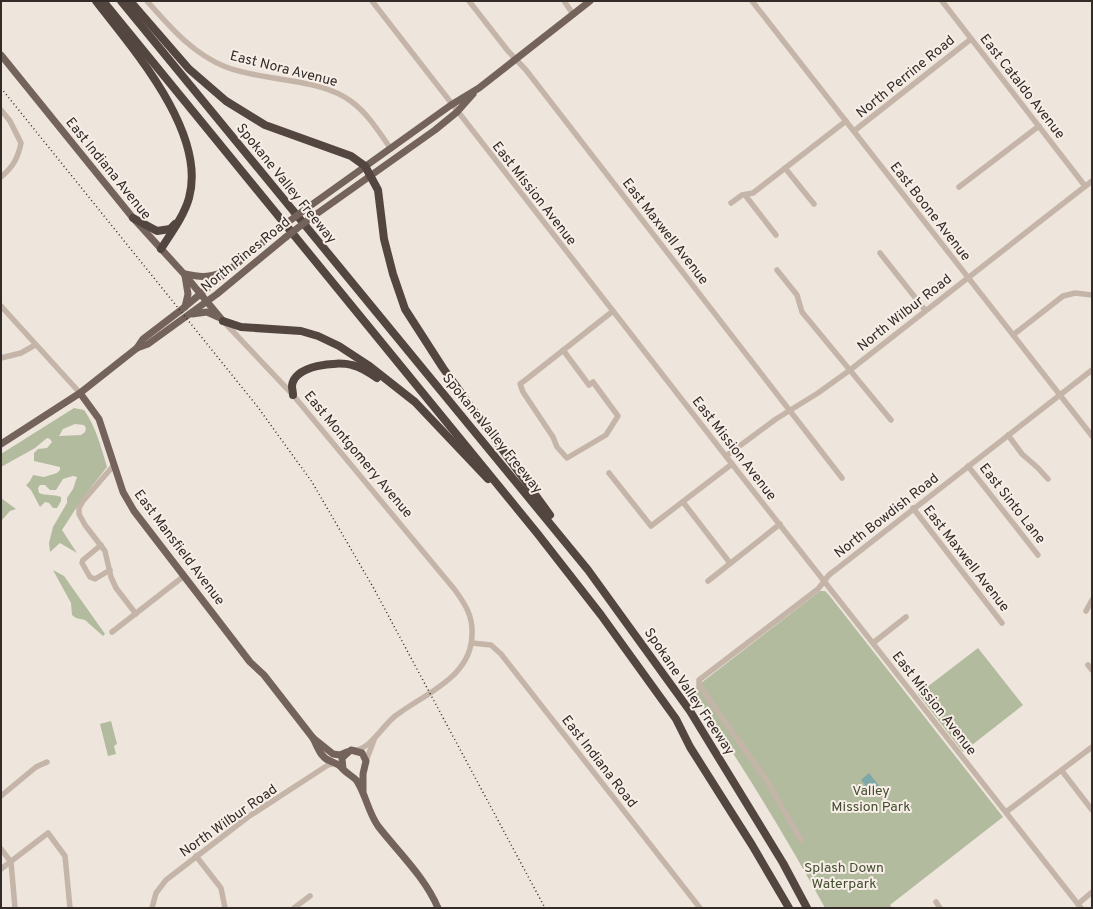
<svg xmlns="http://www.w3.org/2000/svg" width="1093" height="909" viewBox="0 0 1093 909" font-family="Overpass,sans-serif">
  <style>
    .green { fill: #b2bb9d; fill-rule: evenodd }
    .water { fill: #7ea7a8 }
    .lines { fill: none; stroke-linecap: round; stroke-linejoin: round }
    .minor { stroke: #c5b5a9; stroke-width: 5.5 }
    .major { stroke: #73635b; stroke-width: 7 }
    .highway { stroke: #534640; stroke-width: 8 }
    .rail { stroke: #332b28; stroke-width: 1.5; stroke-dasharray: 1 3; stroke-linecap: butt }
    .major-bridge { stroke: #73635b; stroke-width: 7 }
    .labels { text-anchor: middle; stroke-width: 4; stroke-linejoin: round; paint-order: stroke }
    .street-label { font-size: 14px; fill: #332b28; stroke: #f7efe7 }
    .park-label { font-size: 14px; fill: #434e2f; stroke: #f7efe7 }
  </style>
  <rect width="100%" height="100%" fill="#eee5dc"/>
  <g class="green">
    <path d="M74 408 84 410C96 427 101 447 107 467L82 499 62 530 77 553 60 543 50 552 49 543 53 527 67 503V498L73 489 77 477 73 476 63 479 56 490H50L45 485H40L38 488 39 493C47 496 53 494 61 497V501L57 508H53L49 503 45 502 40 507 31 490 26 485 30 481 33 475 44 477 57 473 60 470V467L34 461V453L38 449 47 448 52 442 50 439 47 438 35 448 1 467V454ZM75 424 84 425 86 428 85 432 81 435 59 436 63 429Z"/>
    <path d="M1 498 16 509 10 511 1 521Z"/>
    <path d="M53 570 64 576 105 634 103 636 85 620 76 618 72 615 71 603Z"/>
    <path d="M820 591H825L829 595 1003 817 890 905 892 908H825C784 833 739 761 692 690Z"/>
    <path d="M978 648 1023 705 963 752 918 694Z"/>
    <path d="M111 721 117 744 114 746 116 754 108 756 100 724Z"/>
  </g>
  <path class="water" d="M869 773 880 787 872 794 861 780Z"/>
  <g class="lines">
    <g class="minor">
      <path d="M147 1C170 27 193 54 226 67 264 82 320 77 352 102 368 114 379 132 391 149"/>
      <path d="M372 1 732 464 1081 908"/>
      <path d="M469 1 508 51 526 70 842 478"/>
      <path d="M564 1 573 14"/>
      <path d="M752 1 1092 436"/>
      <path d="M942 1 1085 186"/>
      <path d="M1 110 10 121 21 143C18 158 13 167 1 177"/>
      <path d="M854 131 971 39"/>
      <path d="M785 168 814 204"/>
      <path d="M959 187 1039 126"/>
      <path d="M745 195 776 235"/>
      <path d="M731 203 742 195 753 193 846 121"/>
      <path d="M880 253 925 310"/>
      <path d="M777 270 797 295 802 312 891 420"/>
      <path d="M1 306 80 393"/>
      <path d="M224 322 293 395 455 590C465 604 473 616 472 634 472 678 423 694 394 717 383 726 369 750 355 750"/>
      <path d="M1013 335 1063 296 1075 293 1092 295"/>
      <path d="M563 350 589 385 593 382 618 416 606 435 567 458 557 447 553 437 523 392 520 384 528 378 613 311"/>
      <path d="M1 358 21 353 35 345"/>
      <path d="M1008 435 1022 454 1038 468 1048 479"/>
      <path d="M726 456 776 419 818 393 850 370 1092 181"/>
      <path d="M114 465 83 501 79 508V514L85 525 105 551 111 577 116 588 136 614"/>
      <path d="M968 466 1038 555"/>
      <path d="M609 473 651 526 732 464"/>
      <path d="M683 502 730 563"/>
      <path d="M913 508 1002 623"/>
      <path d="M101 545 83 560 82 563 90 577 95 579 110 570"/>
      <path d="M708 581 780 524"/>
      <path d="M1086 611 1092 600"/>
      <path d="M112 632 184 576"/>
      <path d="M472 643 491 645 501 654 700 908"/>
      <path d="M873 643 906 617"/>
      <path d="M1088 665 1092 670"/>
      <path d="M366 761 374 740"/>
      <path d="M1062 771 1092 810"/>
      <path d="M1 796 36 767 47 762"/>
      <path d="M1006 812 1092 747"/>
      <path d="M801 840 767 781 699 685V680L818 589 829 575 1092 370"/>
      <path d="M1 849 11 862 15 908"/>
      <path d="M196 856 221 888 225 908"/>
      <path d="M1 869 48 833 65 856 70 908"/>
      <path d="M936 902 940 908"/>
      <path d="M1078 904 1092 892"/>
      <path d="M152 908 156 893 166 880 248 817 328 765 335 763"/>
      <path d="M294 908 310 896"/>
    </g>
    <g class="major">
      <path d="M1 55 133 218 184 274 223 321"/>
      <path d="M303 211 451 105 479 88 590 1"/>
      <path d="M308 220 435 130 457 112 473 94"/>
      <path d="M185 274C199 277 209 278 223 272"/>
      <path d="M185 307 188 294 185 276"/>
      <path d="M192 314 207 312 218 317"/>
      <path d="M137 348 143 339 181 310 280 228"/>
      <path d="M80 393 99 419 123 492 134 511 250 662 264 675 313 738 333 754 340 755 347 752"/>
      <path d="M1 444 80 393 137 348 148 344 217 294 286 237"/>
      <path d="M313 738C317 746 320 756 328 760 334 763 338 763 342 768"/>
      <path d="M363 792V774L366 761 362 753 351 750 342 758 343 769C347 774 353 776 357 781 366 795 368 812 378 826 398 852 425 877 438 908"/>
    </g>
    <g class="highway">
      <path d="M96 1C134 50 207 133 189 198 184 216 171 233 161 249"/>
      <path d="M103 1 537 533 601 615 676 719 690 747 752 845 789 908"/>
      <path d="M121 1 588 570 690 711 783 863 807 908"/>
      <path d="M130 1 189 69 226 101 265 125 351 156 365 166 378 190 384 239 393 274 405 309 443 368 550 515"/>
      <path d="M133 218 157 231 170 229 175 224"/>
      <path d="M223 321 241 327 301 331 318 336 339 346 368 365 415 402 488 479"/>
      <path d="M293 395C293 392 292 389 292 386 294 365 337 361 352 365 361 367 370 373 377 378"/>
    </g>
    <path class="rail" d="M1 88 257 406 312 482 373 587 545 908"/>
    <g class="major-bridge">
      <path d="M280 228 303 211"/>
      <path d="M286 237 308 220"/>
    </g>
  </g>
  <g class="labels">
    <g class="street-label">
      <text transform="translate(284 68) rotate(14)" y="5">East Nora Avenue</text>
      <text transform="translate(905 76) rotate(-39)" y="5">North Perrine Road</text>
      <text transform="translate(1023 86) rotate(52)" y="5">East Cataldo Avenue</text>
      <text transform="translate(109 168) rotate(51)" y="5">East Indiana Avenue</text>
      <text transform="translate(287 183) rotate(51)" y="5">Spokane Valley Freeway</text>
      <text transform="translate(535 193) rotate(52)" y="5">East Mission Avenue</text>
      <text transform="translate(931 211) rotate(52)" y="5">East Boone Avenue</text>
      <text transform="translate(666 231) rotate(52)" y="5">East Maxwell Avenue</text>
      <text transform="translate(245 254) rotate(-39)" y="5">North Pines Road</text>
      <text transform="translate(904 312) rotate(-38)" y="5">North Wilbur Road</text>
      <text transform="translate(493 433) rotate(51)" y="5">Spokane Valley Freeway</text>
      <text transform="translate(735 448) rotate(52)" y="5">East Mission Avenue</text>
      <text transform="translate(359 454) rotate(50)" y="5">East Montgomery Avenue</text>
      <text transform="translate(1013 503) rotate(52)" y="5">East Sinto Lane</text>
      <text transform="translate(886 515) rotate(-38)" y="5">North Bowdish Road</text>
      <text transform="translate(180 547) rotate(53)" y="5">East Mansfield Avenue</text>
      <text transform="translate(967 558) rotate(52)" y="5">East Maxwell Avenue</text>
      <text transform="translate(690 691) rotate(56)" y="5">Spokane Valley Freeway</text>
      <text transform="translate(935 703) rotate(52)" y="5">East Mission Avenue</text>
      <text transform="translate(600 761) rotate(52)" y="5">East Indiana Road</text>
      <text transform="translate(228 820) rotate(-35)" y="5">North Wilbur Road</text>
    </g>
    <g class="park-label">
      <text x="871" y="795">Valley<tspan x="871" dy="16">Mission Park</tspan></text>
      <text x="844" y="872">Splash Down<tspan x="844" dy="16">Waterpark</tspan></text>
    </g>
  </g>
  <rect width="1093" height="909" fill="none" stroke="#332b28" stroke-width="4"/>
</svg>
